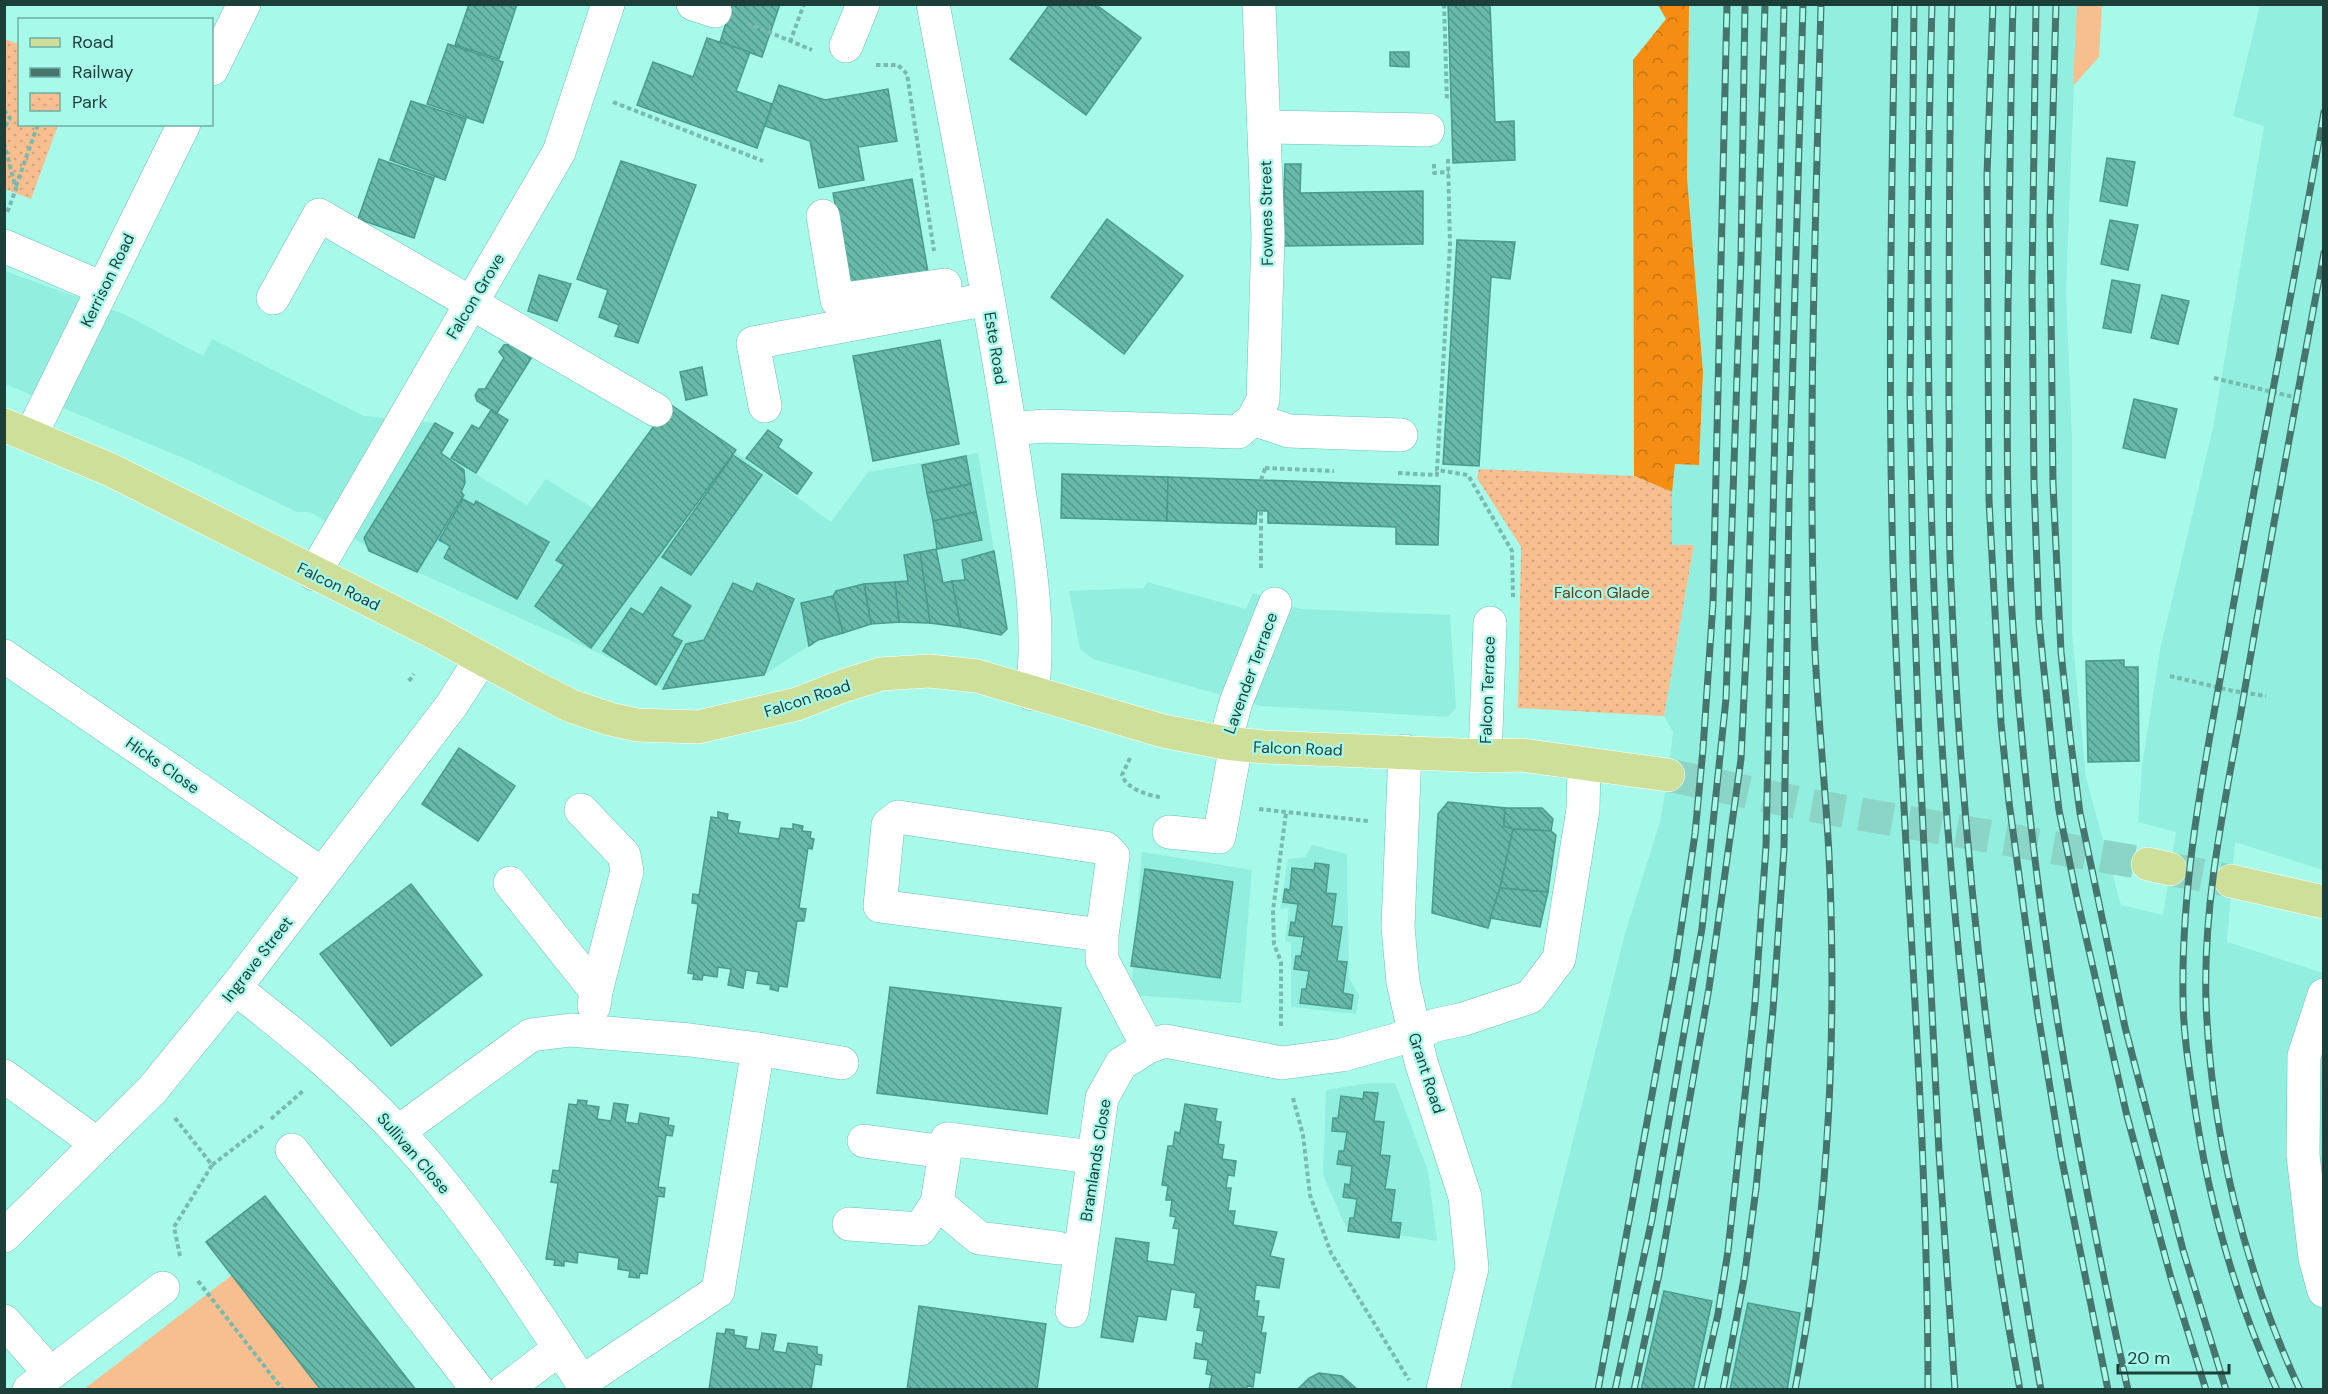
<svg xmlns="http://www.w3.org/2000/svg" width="2328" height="1394" viewBox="0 0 2328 1394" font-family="'DM Sans',sans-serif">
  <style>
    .built { fill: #92eede }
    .grass { fill: #f7be8f }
    .forest { fill: url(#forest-crowns) }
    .park { fill: url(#park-dots) }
    .building { fill: url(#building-back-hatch); stroke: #499c8d; stroke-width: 1.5 }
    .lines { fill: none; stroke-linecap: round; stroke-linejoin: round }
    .major-tunnel { stroke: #8bd5c7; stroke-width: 33; stroke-dasharray: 33 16; stroke-linecap: butt }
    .minor-casing { stroke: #6fc1b2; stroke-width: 34 }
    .major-casing { stroke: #fff; stroke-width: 34 }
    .path { stroke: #78bbae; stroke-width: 4; stroke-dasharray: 4.5 3; stroke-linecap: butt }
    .minor { stroke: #fff; stroke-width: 33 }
    .major { stroke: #cedf99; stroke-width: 33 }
    .rail-casing { stroke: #45756c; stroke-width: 7 }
    .rail { stroke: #a7faea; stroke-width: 4.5; stroke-dasharray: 14; stroke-linecap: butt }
    .labels { text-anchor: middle; stroke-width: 4.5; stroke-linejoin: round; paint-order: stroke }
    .street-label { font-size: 16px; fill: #1d3f39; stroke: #a7faea }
    .park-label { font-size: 16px; fill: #673d15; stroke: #a7faea }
  </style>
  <defs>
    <pattern id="forest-crowns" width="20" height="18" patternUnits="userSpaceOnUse" patternTransform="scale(1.5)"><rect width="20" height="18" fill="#f48d12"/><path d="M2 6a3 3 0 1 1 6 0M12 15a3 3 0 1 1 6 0" fill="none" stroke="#c57512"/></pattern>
    <pattern id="park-dots" width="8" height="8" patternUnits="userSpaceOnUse" patternTransform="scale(1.5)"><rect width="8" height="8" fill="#f7be8f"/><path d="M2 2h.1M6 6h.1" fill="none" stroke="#d3a47c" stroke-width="1.8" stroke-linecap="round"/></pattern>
    <pattern id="building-back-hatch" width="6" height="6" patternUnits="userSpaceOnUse" patternTransform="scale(1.5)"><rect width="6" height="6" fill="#67b9aa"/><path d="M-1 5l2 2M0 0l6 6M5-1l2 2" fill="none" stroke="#54988b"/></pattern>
  </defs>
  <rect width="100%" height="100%" fill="#a7faea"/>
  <g class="built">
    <path d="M1689 5H2077L2066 292 2072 438V634L2086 778 2121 905 2163 915 2176 832 2138 822 2142 766 2160 650 2213 428 2264 126 2233 116 2260 5H2323V870L2235 842 2227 942 2323 973V1389L1510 1390 1626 930 1660 822 1668 775 1673 732 1664 716 1694 546 1672 545V492L1675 464 1699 465 1703 372 1687 177Z"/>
    <path d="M5 271 126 315 203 356 212 339 364 416 435 423 453 433 441 453 527 505 546 479 596 510 670 404 831 522 868 472 978 453 1007 629 1001 635 937 624 876 623 818 640 764 675 663 689 632 668 417 572 369 548 310 512H297L195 463 5 384Z"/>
    <path d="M1147 582 1246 609 1253 593 1300 609 1450 615 1456 708 1448 717 1261 706 1093 659 1080 649 1069 591 1144 588Z"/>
    <path d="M1312 845 1347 854 1349 978 1359 995 1356 1014 1291 1007V943L1285 941 1289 908 1280 909 1288 859 1305 857Z"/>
    <path d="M1142 852 1252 870 1241 1003 1131 995Z"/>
    <path d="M1370 1083H1395L1428 1171 1437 1241 1346 1227 1323 1175 1326 1090Z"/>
  </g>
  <g class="grass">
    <path d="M2077 5H2102L2099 57 2073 86Z"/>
    <path d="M232 1275 321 1390H83Z"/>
  </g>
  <path class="forest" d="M1658 5H1689L1687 177 1703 372 1699 465 1675 464 1672 492 1634 476 1633 60 1666 19Z"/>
  <g class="park">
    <path d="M4 39 19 44 20 124 58 125 31 199 5 189Z"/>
    <path d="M1479 469 1634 476 1672 492V545H1694L1664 716 1518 708 1521 547 1477 478Z"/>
  </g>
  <g class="building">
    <path d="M469 4H517L499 59 455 45Z"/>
    <path d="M732 4H780L762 57 720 42Z"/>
    <path d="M1050 4H1095L1141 38 1086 115 1010 59Z"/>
    <path d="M1448 4H1490L1495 122 1514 121 1515 160 1453 163Z"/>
    <path d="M707 38 750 52 736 91 772 104 757 148 637 105 653 62 693 77Z"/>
    <path d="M448 44 503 62 483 123 427 104Z"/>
    <path d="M1390 52H1409V67L1390 66Z"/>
    <path d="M779 85 825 100 888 89 897 141 858 147 864 180 819 188 810 141 765 126Z"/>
    <path d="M411 101 466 119 445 180 390 160Z"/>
    <path d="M2107 158 2135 162 2127 206 2100 201Z"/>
    <path d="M379 159 434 178 414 238 358 219Z"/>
    <path d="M621 161 696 185 638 343 615 336 619 325 599 317 608 290 577 279Z"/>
    <path d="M1285 164H1301L1300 193 1423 191V244L1282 246Z"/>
    <path d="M912 179 930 284 853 298 833 193Z"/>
    <path d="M1107 219 1183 276 1124 354 1051 297Z"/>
    <path d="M2110 220 2138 225 2128 270 2101 264Z"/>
    <path d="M1457 240 1515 242 1510 279 1491 277 1479 466 1443 464Z"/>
    <path d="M539 275 571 284 557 321 528 311Z"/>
    <path d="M2112 280 2140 285 2131 333 2103 328Z"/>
    <path d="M2162 295 2189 301 2178 344 2151 338Z"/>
    <path d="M940 340 959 444 873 461 853 356Z"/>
    <path d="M511 344 532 357 497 413 477 401 475 395 479 389H485L504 358 499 352 504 345Z"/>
    <path d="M702 367 707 395 686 400 680 372Z"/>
    <path d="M2134 399 2177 409 2165 458 2123 448Z"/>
    <path d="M670 404 736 450 591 648 535 606 564 565 556 560Z"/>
    <path d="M491 410 508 420 476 473 451 458 472 425 479 429Z"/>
    <path d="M435 423 453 433 441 453 464 470 465 483 461 492 464 495 417 572 369 551 364 538Z"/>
    <path d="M768 430 782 440 778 447 812 473 797 494 746 458Z"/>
    <path d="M733 455 762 475 691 575 662 557Z"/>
    <path d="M966 456 971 484 927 493 922 465Z"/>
    <path d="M1062 474 1168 477 1167 521 1061 518Z"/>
    <path d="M1168 477 1440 486 1438 545 1396 544V527L1268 523V511H1257L1256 524 1167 521Z"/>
    <path d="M971 484 976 512 933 521 927 493Z"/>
    <path d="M463 499 474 505 476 501 549 542 517 599 444 558 450 546 439 540Z"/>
    <path d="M976 512 982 540 937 549 933 521Z"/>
    <path d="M936 549 943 583 952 581 961 627 930 623 920 552Z"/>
    <path d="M994 551 1007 629 1001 635 961 627 952 581 965 580 962 560Z"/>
    <path d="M920 552 930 623 899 622 895 582 908 581 904 555Z"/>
    <path d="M895 582 899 622 871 624 864 584Z"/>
    <path d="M733 583 753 592 757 583 794 599 764 675 663 689 686 644 704 640Z"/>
    <path d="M864 584 871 624 843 633 833 596 836 591Z"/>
    <path d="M661 587 691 606 672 636 682 641 656 685 603 651 631 608 643 615Z"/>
    <path d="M833 596 843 633 818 640 809 646 801 603Z"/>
    <path d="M2124 660V667H2138L2139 761 2088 762 2086 661Z"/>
    <path d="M459 748 515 786 478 841 422 804Z"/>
    <path d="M1448 802 1505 808 1504 826 1513 829 1500 888 1488 928 1432 913 1438 814Z"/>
    <path d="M1505 808H1542L1553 819 1551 831 1513 829 1504 826Z"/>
    <path d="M718 812 728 814 727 820 740 822 738 833 779 839 781 828 793 829V824L803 826 802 831 811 832 810 838 814 839 812 849 808 848 799 908 806 909 804 921H797L787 987 779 986 778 991 770 989 771 985 757 983 759 972 746 970 743 988 728 985 731 969 718 967 717 977 703 975 702 980 693 979 694 974 688 973 698 904 692 903 693 894 699 895 711 817 718 818Z"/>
    <path d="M1513 829 1551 831 1556 835 1548 892 1500 888Z"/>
    <path d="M1315 863 1329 865 1326 893 1336 894 1332 926 1342 927 1337 961 1347 962 1343 993 1353 995 1351 1009 1300 1003 1302 989H1306L1309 971 1294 969 1296 956H1301L1304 937 1289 935 1291 922 1295 923 1298 904 1283 902 1285 889 1290 890 1292 868 1314 870Z"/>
    <path d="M1145 869 1233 882 1220 978 1131 966Z"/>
    <path d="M411 884 482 975 391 1046 320 954Z"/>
    <path d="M1500 888 1548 892 1540 927 1490 918Z"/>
    <path d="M890 987 1061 1008 1047 1114 877 1093Z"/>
    <path d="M1364 1092 1378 1093 1374 1121 1384 1122 1380 1155 1390 1156 1385 1189 1395 1190 1391 1222 1401 1223 1399 1238 1348 1231 1350 1218H1354L1357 1199 1343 1197 1345 1184 1350 1185 1352 1166 1337 1164 1339 1151H1344L1347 1132 1332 1131 1333 1118H1338L1341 1096 1363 1099Z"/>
    <path d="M578 1100 587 1101 586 1105 599 1107 597 1119 611 1121 614 1103 628 1105 625 1122 638 1124 640 1113 669 1118 668 1125 674 1126 672 1136 666 1135 658 1187 665 1188 664 1197 658 1196 647 1274 640 1273 639 1278 629 1277 630 1271 618 1269 619 1258 578 1252 577 1263 564 1261V1266L554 1265 555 1260 546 1259 558 1183 551 1182 553 1170 559 1171 569 1104 577 1105Z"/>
    <path d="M1185 1104 1217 1109 1215 1121 1221 1122 1218 1144 1224 1145 1222 1159 1236 1161 1234 1176 1228 1175 1226 1188H1231L1228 1211H1235L1233 1225 1277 1232 1270 1256 1284 1259 1279 1288 1256 1285 1254 1301H1259L1257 1316 1264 1317 1261 1333H1266L1260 1373 1255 1372 1253 1387 1247 1386V1390H1209L1212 1375 1206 1374 1208 1360 1194 1358 1196 1343 1202 1345 1204 1331 1197 1330 1201 1308 1194 1307 1196 1293 1171 1289 1166 1320 1138 1316 1133 1342 1101 1337 1116 1238 1149 1243 1147 1261 1174 1265 1179 1229 1173 1228 1176 1217 1170 1216 1172 1200H1166L1168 1186 1162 1185 1168 1146H1173L1175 1132 1180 1133Z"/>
    <path d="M265 1196 416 1390H321L206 1242Z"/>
    <path d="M1664 1291 1712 1301 1693 1390H1641Z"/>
    <path d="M1748 1303 1800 1313 1787 1390H1730Z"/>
    <path d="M919 1306 1046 1324 1037 1390H907Z"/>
    <path d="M726 1329 734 1330V1335L747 1337 745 1348 759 1350 762 1333 776 1335 773 1351 786 1353 788 1343 817 1347V1354L822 1355 821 1365 815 1364 811 1390H709L717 1333 725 1334Z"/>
    <path d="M1319 1373 1342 1376 1358 1390H1297L1309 1378Z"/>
  </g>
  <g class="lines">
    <g class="major-tunnel">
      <path d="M1668 775 1809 805 2148 864"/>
      <path d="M2170 869 2231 881"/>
    </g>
    <g class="minor-casing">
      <g id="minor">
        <path d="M693 4 715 11"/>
        <path d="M933 4C962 159 993 313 1016 469 1026 543 1042 618 1032 694"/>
        <path d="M846 46 863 4"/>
        <path d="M212 69 244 4"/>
        <path d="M1264 127 1428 130"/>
        <path d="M823 216 837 300 945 285"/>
        <path d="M4 246 102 288"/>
        <path d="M273 298 319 215 656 410"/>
        <path d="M765 406 753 343 988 299"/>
        <path d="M1253 419 1289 431 1401 435"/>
        <path d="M1010 429 1044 426 1238 432 1253 419 1263 400 1268 236 1259 4"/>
        <path d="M31 435 184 124"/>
        <path d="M314 574 559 152 608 4"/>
        <path d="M4 656 322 874"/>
        <path d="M1225 743 1236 702 1275 604"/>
        <path d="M1405 751 1398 927 1403 982 1421 1062 1465 1197 1472 1268 1443 1390"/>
        <path d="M1485 756 1490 623"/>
        <path d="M581 810 624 855 627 871 596 991"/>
        <path d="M1169 832 1219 837 1236 745"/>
        <path d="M510 883 596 991 594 1006"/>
        <path d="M1102 935 880 906 888 825 898 817 1105 848 1113 856 1102 935V960L1148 1047"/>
        <path d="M235 988C293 1033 349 1079 399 1133 471 1210 529 1302 587 1390"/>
        <path d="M2324 995 2304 1056 2303 1155 2315 1258 2324 1291"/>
        <path d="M758 1049 842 1063"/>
        <path d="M4 1076 96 1143"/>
        <path d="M398 1132 531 1035 571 1030 690 1040 758 1049 718 1291 582 1382"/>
        <path d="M864 1141 945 1152"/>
        <path d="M292 1150 478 1390"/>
        <path d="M849 1224 920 1229 937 1203"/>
        <path d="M4 1236 152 1090 235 988 451 706 481 659"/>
        <path d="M1058 1248 979 1238 937 1203 947 1139 1093 1157"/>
        <path d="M1072 1311 1102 1098 1121 1064 1148 1047 1165 1041 1282 1063 1342 1055 1413 1035 1436 1025 1464 1019 1530 997 1559 959 1583 809 1584 765"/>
        <path d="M4 1321 50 1373"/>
        <path d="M29 1390 163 1288"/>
        <path d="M505 1390 559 1349"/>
      </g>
    </g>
    <g class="major-casing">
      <g id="major">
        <path d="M4 425 111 470 437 634 534 687 571 706 610 719 637 725 698 727 797 704 843 686 881 674 929 671 977 676 1163 731 1225 743 1264 747 1485 756 1522 755 1668 775"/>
        <path d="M2148 864 2170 869"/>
        <path d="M2231 881 2324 902"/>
      </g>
    </g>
    <g class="path">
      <path d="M1444 4 1447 101"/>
      <path d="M747 23 812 50"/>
      <path d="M790 42 804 4"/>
      <path d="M876 65H898L907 74 934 251"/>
      <path d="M613 102 763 161"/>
      <path d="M4 110 10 118 4 128"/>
      <path d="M4 143 16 189 7 213"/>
      <path d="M1448 159 1450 246 1437 470 1468 475 1512 551 1513 597"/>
      <path d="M1434 164V173L1449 172"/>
      <path d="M16 186 38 124"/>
      <path d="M2214 378 2302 399"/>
      <path d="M1265 468 1334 471"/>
      <path d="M1398 473 1437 475V470"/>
      <path d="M1261 480 1266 466"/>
      <path d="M1261 511V571"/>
      <path d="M2170 676 2233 691 2266 696"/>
      <path d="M409 681 414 674"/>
      <path d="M1130 758 1122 775C1126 788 1146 795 1160 797"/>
      <path d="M1259 809 1368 821"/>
      <path d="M1281 1026V962L1274 944 1273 910 1286 813"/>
      <path d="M1293 1098 1303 1135 1310 1195 1331 1253 1409 1380"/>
      <path d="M175 1118 212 1165 263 1126"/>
      <path d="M271 1119 304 1090"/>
      <path d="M180 1256 174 1227 212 1165"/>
      <path d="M198 1281 283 1390"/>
    </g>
    <use href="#minor" class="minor"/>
    <use href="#major" class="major"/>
    <g class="rail-casing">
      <g id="rail">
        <path d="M1895 4C1891 211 1887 418 1895 624 1905 879 1928 1134 1928 1390"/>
        <path d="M1914 4 1910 394 1913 569 1920 766 1939 1152 1955 1390"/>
        <path d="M1932 4C1919 467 1935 934 2020 1390"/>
        <path d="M1952 4C1949 137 1949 270 1949 403 1950 463 1948 524 1951 584 1962 854 1994 1124 2041 1390"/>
        <path d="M1993 4 1987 175 1989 500 2001 723 2009 802 2038 1014 2061 1155 2108 1390"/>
        <path d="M2013 4C2010 105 2010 205 2008 306 2007 413 2006 521 2013 628 2030 885 2072 1139 2128 1390"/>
        <path d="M2036 4 2032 282 2034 482 2039 622 2054 769 2059 810 2077 898 2127 1116 2171 1278 2206 1390"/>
        <path d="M2056 4 2050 220 2053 484 2061 652 2070 736 2080 813 2125 1027 2183 1250 2226 1390"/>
        <path d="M1598 1390 1675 969 1695 834 1703 749 1713 603 1727 4"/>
        <path d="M1615 1390 1652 1219 1702 928 1726 699 1741 258 1745 4"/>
        <path d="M1634 1390 1659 1274 1709 988 1741 759 1748 613 1765 4"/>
        <path d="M1701 1390 1718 1314 1728 1251 1755 1003 1766 846 1784 4"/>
        <path d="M1723 1390 1744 1279 1756 1189 1773 1010 1784 849 1789 501 1803 4"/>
        <path d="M1795 1390C1829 1217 1837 1030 1829 855 1825 778 1816 702 1814 625 1808 418 1816 211 1821 4"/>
        <path d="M2277 1390C2234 1296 2207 1196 2193 1094 2188 1062 2183 1029 2183 997 2181 878 2205 763 2226 647 2257 468 2293 290 2324 112"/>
        <path d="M2300 1390C2244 1270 2211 1133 2206 1001 2203 904 2224 807 2241 712 2267 558 2295 406 2324 253"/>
      </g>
    </g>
    <use href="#rail" class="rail"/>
  </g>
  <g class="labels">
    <g class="street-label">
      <text transform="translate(1266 213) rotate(-91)" y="6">Fownes Street</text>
      <text transform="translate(107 280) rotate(-64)" y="6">Kerrison Road</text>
      <text transform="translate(475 296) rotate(-59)" y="6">Falcon Grove</text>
      <text transform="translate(996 348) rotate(81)" y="6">Este Road</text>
      <text transform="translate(339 586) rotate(26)" y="6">Falcon Road</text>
      <text transform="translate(1250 673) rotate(-70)" y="6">Lavender Terrace</text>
      <text transform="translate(1487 690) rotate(-88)" y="6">Falcon Terrace</text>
      <text transform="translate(807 698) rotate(-18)" y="6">Falcon Road</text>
      <text transform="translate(1298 748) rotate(2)" y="6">Falcon Road</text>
      <text transform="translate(163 765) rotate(35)" y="6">Hicks Close</text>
      <text transform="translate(257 959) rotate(-52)" y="6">Ingrave Street</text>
      <text transform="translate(1427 1073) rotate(72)" y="6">Grant Road</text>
      <text transform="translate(414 1153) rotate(49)" y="6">Sullivan Close</text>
      <text transform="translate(1095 1160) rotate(-81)" y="6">Bramlands Close</text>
    </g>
    <g class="park-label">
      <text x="1602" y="598">Falcon Glade</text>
    </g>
  </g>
  <rect width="2328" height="1394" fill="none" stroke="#1d3f39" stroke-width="12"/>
  <rect x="18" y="18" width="195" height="108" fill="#a7faea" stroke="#70afa3" stroke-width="1.5"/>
  <rect x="30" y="38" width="30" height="9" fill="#cedf99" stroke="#70afa3" stroke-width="1.5"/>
  <text x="72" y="48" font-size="18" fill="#1d3f39">Road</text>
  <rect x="30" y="68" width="30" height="9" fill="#45756c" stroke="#70afa3" stroke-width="1.5"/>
  <text x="72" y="78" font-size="18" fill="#1d3f39">Railway</text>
  <rect x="30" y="93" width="30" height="18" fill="url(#park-dots)" stroke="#70afa3" stroke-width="1.5"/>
  <text x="72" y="108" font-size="18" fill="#1d3f39">Park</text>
  <path d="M2118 1364v9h111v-9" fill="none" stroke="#1d3f39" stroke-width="3"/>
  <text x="2127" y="1364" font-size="18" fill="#1d3f39" stroke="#a7faea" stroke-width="4.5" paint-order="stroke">20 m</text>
</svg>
